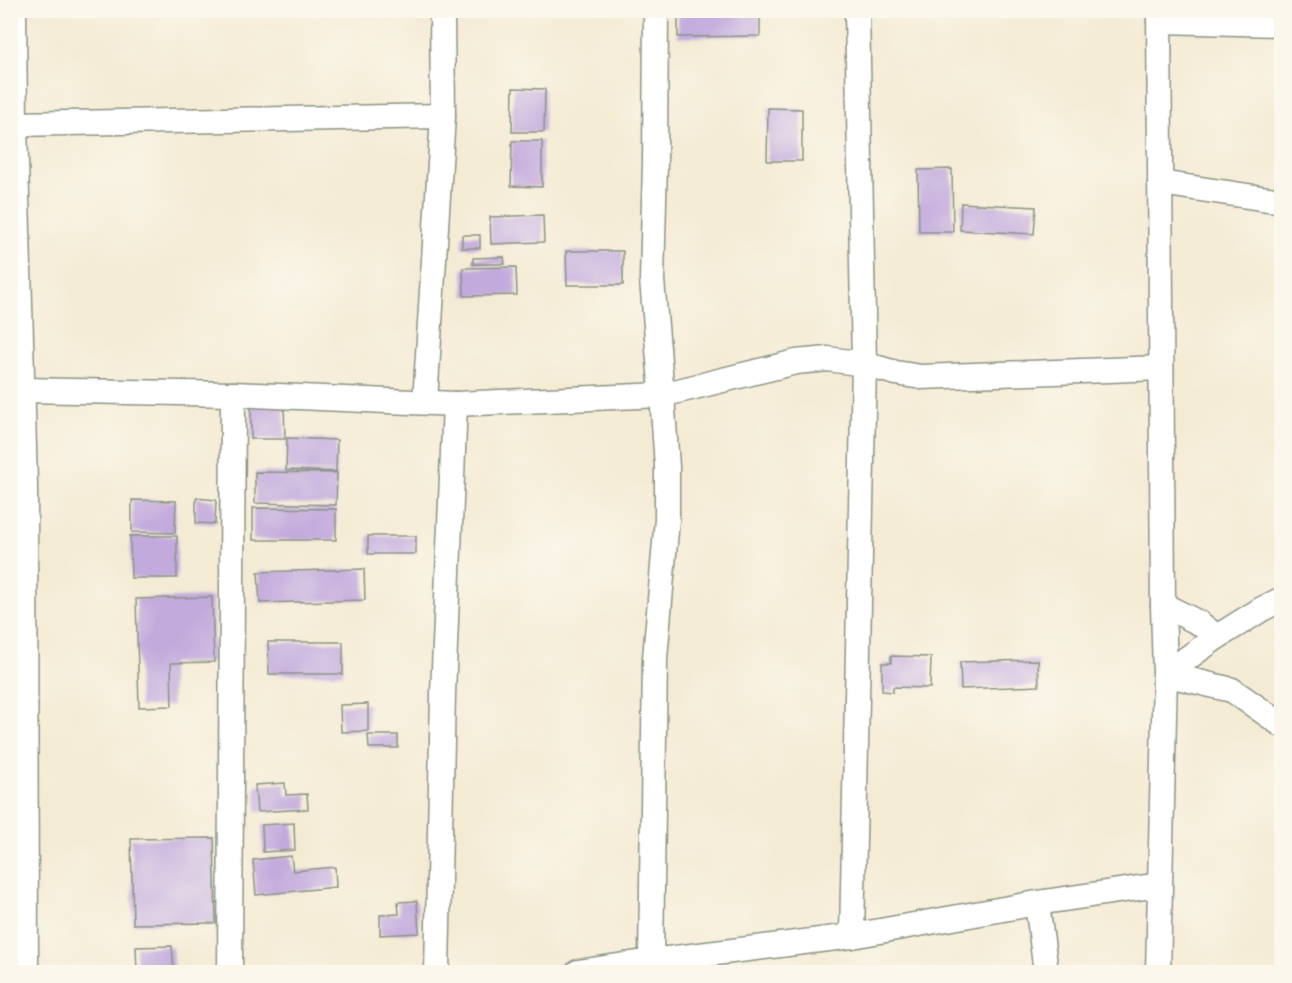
<svg xmlns="http://www.w3.org/2000/svg" width="1292" height="983" viewBox="0 0 1292 983" font-family="Caveat,sans-serif">
  <style>
    .building { fill: #c2aadd }
    .lines { fill: none; stroke-linecap: round; stroke-linejoin: round }
    .minor-casing { stroke: #8a9484; stroke-width: 27 }
    .minor { stroke: #fff; stroke-width: 24 }
  </style>
  <rect width="100%" height="100%" fill="#fbf7ec"/>
  <filter id="ink" filterUnits="userSpaceOnUse"><feTurbulence type="fractalNoise" baseFrequency=".0167" numOctaves="2"/><feDisplacementMap in="SourceGraphic" scale="12" xChannelSelector="R" yChannelSelector="G"/><feConvolveMatrix kernelMatrix="1 2 1 2 8 2 1 2 1" color-interpolation-filters="sRGB"/></filter>
  <filter id="wash" filterUnits="userSpaceOnUse"><feTurbulence type="fractalNoise" baseFrequency=".008" numOctaves="4" result="noise"/><feDisplacementMap in="SourceGraphic" scale="24" xChannelSelector="R" yChannelSelector="G"/><feGaussianBlur stdDeviation="1.35" result="paint"/><feColorMatrix in="noise" values="0 0 0 0 0 0 0 0 0 0 0 0 0 0 0 0 0 1.4 0 .05"/><feComposite in="paint" operator="in"/></filter>
  <g filter="url(#wash)">
    <rect width="100%" height="100%" fill="#f4ebd4"/>
    <g id="blocks">
      <g class="building">
        <path d="M678 10H760V36L678 37Z"/>
        <path d="M513 88 545 89 544 132H512Z"/>
        <path d="M768 108 802 109V161H767Z"/>
        <path d="M512 141H542V187L511 186Z"/>
        <path d="M952 169 953 232H919L918 170Z"/>
        <path d="M961 203 1036 207 1034 234 960 230Z"/>
        <path d="M543 215 544 242 491 244 490 217Z"/>
        <rect x="462" y="235" width="18" height="13"/>
        <path d="M566 251H623V285H567Z"/>
        <path d="M504 257 505 264H473V258Z"/>
        <path d="M516 267 517 295 464 296 463 268Z"/>
        <path d="M251 399 284 400 285 439H251Z"/>
        <path d="M287 438 337 440 336 472 286 470Z"/>
        <path d="M255 472 337 473 336 505 255 503Z"/>
        <path d="M196 498 216 500 215 524 196 523Z"/>
        <path d="M132 500 176 501 175 533 132 532Z"/>
        <path d="M253 508 336 509V540H253Z"/>
        <path d="M130 536H177V578H131Z"/>
        <rect x="368" y="536" width="48" height="18"/>
        <path d="M364 569 365 600 260 603 258 572Z"/>
        <path d="M212 597 214 662 171 663 172 706 139 707 136 599Z"/>
        <path d="M268 642H343V674H269Z"/>
        <path d="M891 656 931 657 930 688 893 687V692L882 691V663H891Z"/>
        <path d="M1038 660 1039 686 961 689 960 662Z"/>
        <path d="M368 704V731L341 732 340 705Z"/>
        <path d="M368 735H398V748H369Z"/>
        <path d="M285 783 286 795 307 794 308 809 257 812 255 785Z"/>
        <path d="M294 823 295 850 263 852 262 825Z"/>
        <path d="M214 838 216 923 133 924 131 839Z"/>
        <path d="M291 856 293 871 335 867 336 887 256 895 253 860Z"/>
        <path d="M417 901 419 933 380 935V915L399 914 398 902Z"/>
        <path d="M172 946 174 972H137L136 947Z"/>
      </g>
    </g>
  </g>
  <g filter="url(#ink)">
    <use href="#blocks" fill-opacity="0" stroke="#8a9484" stroke-width="1.5"/>
    <g class="lines">
      <g class="minor-casing">
        <g id="minor">
          <path d="M14 10 15 124 25 484 26 972"/>
          <path d="M1159 21 1282 24"/>
          <path d="M15 124 443 116"/>
          <path d="M1160 183 1282 201"/>
          <path d="M22 390 233 394 455 404 662 395 796 362 828 359 864 364 896 373 921 377 1161 368"/>
          <path d="M425 402 443 116 442 10"/>
          <path d="M1163 605 1199 623 1217 637 1262 609 1282 599"/>
          <path d="M1217 637 1165 674 1232 690 1282 725"/>
          <path d="M1037 903 1046 972"/>
          <path d="M852 936 864 364 857 10"/>
          <path d="M651 961 655 658 667 519V467L662 395 652 280 655 162 656 10"/>
          <path d="M230 972 233 394"/>
          <path d="M437 972 443 693 455 404"/>
          <path d="M578 972 651 961 852 936 1037 903 1159 885"/>
          <path d="M1158 972 1165 674 1163 605 1159 10"/>
        </g>
      </g>
      <use href="#minor" class="minor"/>
    </g>
  </g>
  <rect width="1292" height="983" fill="none" stroke="#fbf7ec" stroke-width="36"/>
</svg>
